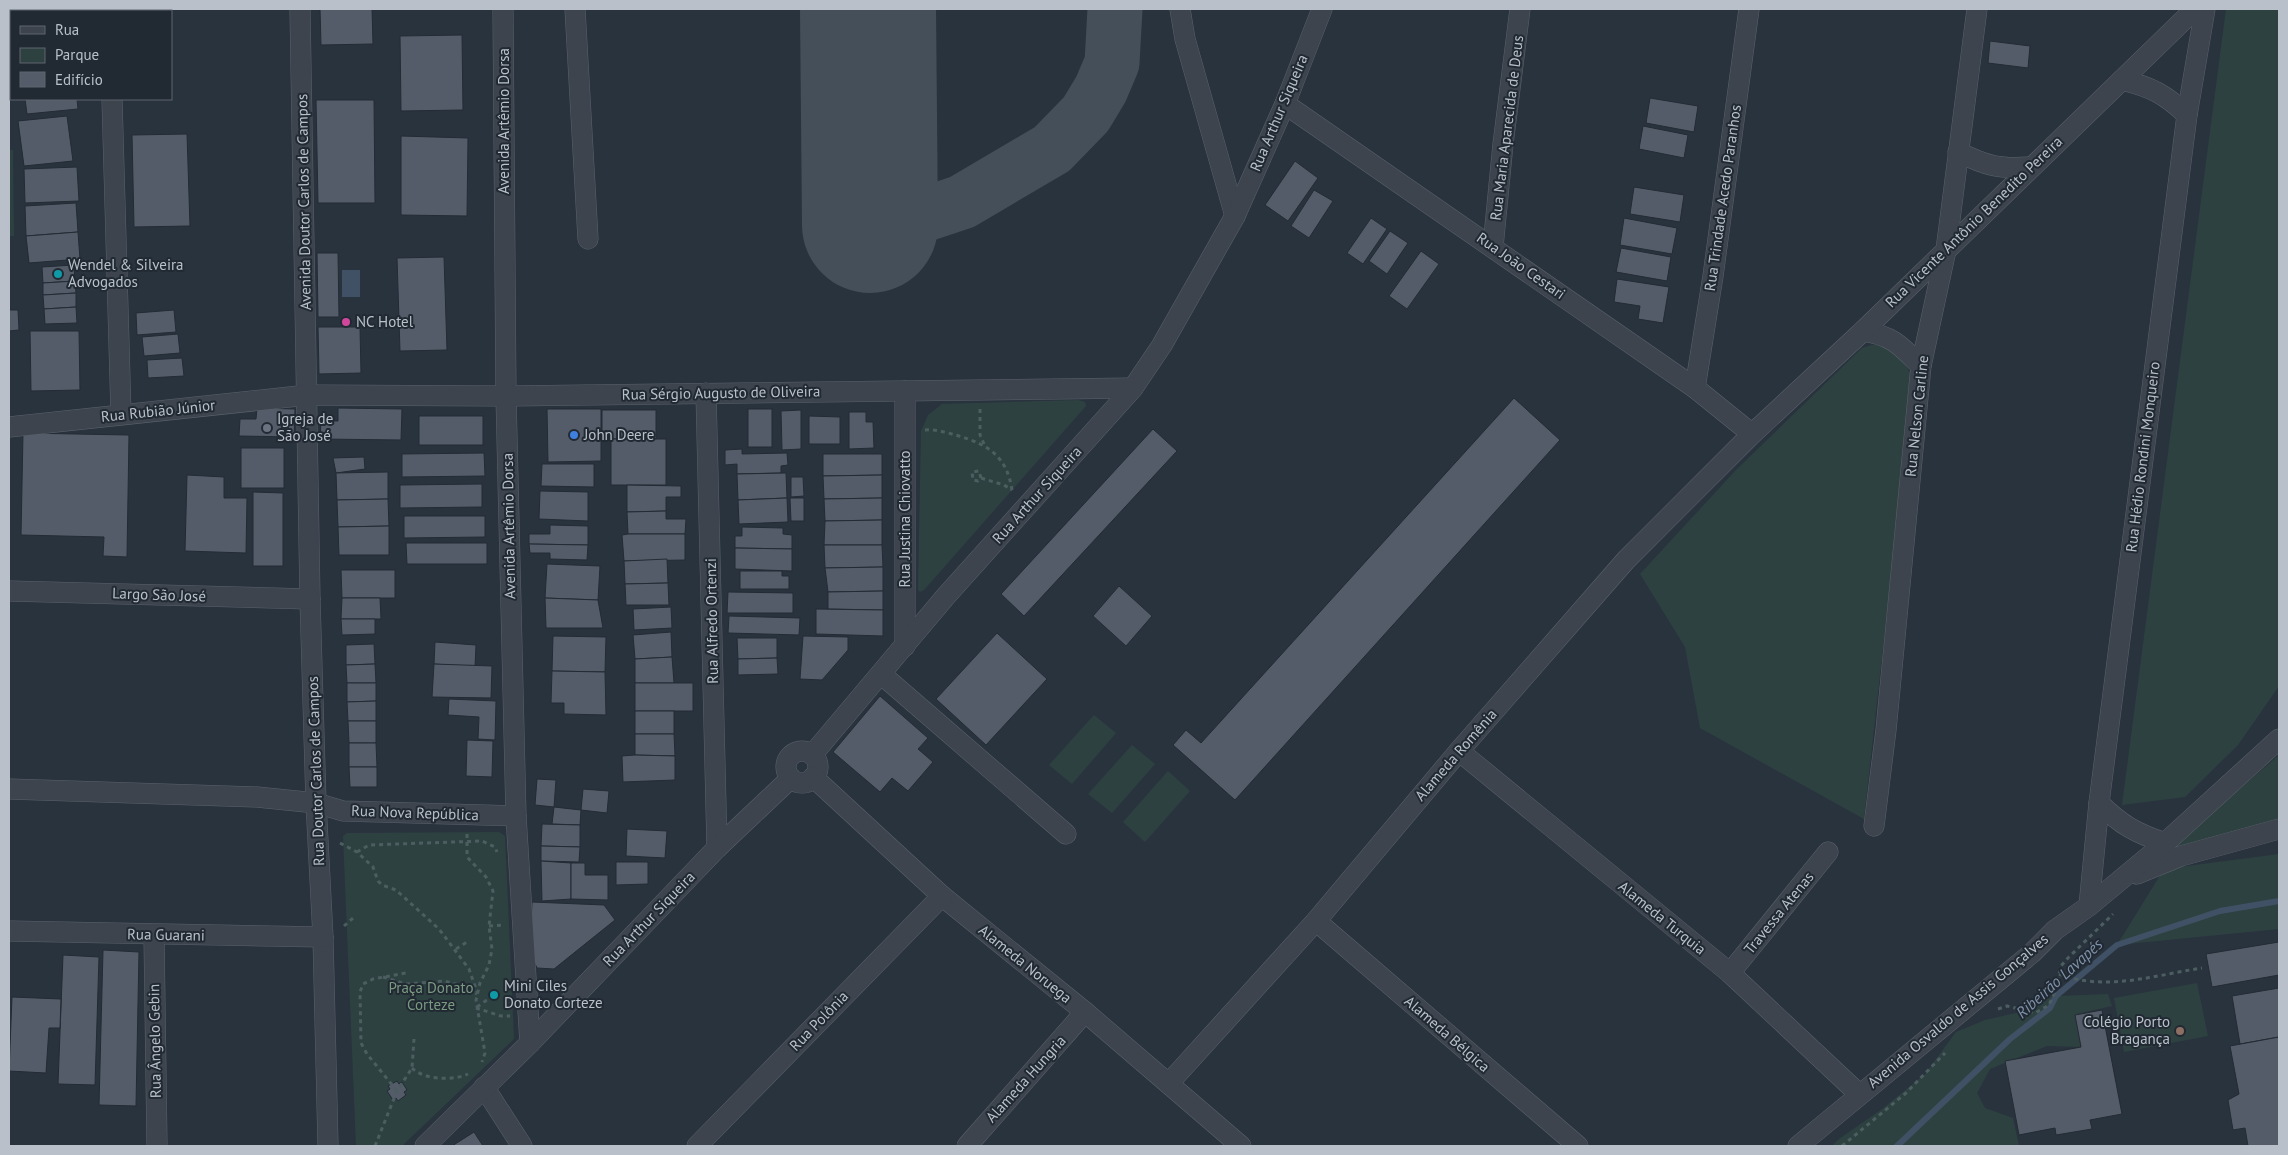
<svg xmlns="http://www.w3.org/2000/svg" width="2288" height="1155" viewBox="0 0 2288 1155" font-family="'PT Sans',sans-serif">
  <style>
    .green { fill: #2e4141 }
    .water { fill: #415165 }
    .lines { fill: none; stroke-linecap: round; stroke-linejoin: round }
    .stream { stroke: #415165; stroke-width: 6 }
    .taxiway { stroke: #454f5a; stroke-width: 55 }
    .runway { stroke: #454f5a; stroke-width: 136 }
    .building { fill: #535c68; stroke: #232b35 }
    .minor-casing { stroke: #5a626c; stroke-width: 21 }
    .path { stroke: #4d5e60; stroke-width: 3; stroke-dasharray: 4 4; stroke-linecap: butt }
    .minor { stroke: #3d444e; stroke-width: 20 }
    .culture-dot { fill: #0f9aa8; stroke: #212933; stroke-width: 2 }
    .hotel-dot { fill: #d1479c; stroke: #212933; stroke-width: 2 }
    .worship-dot { fill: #6b7280; stroke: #212933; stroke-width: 2 }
    .shop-dot { fill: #3f7fe0; stroke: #212933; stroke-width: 2 }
    .education-dot { fill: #8d6e63; stroke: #212933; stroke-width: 2 }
    .labels { text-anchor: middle; stroke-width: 4; stroke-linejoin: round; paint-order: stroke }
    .street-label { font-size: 15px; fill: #b9c0c9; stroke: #212933 }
    .poi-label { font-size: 15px; fill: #b9c0c9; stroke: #212933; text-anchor: start }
    .park-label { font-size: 15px; fill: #7a9b81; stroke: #212933 }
    .water-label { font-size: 16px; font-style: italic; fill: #7e91a8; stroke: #212933 }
  </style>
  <rect width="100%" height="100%" fill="#29333e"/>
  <g class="green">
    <path d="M2226 9H2279V686L2238 745 2185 797 2122 805Z"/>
    <path d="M9 150H13L14 236H9Z"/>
    <path d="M1872 345H1885L1904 362 1913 378 1864 819 1700 728 1685 647 1640 574 1736 470 1862 348Z"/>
    <path d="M1078 400 1085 402 1086 406 924 590 920 592 918 590 921 431 928 415 942 404Z"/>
    <path d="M1094 715 1116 733 1072 784 1049 765Z"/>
    <path d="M1132 745 1155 764 1112 813 1088 794Z"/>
    <path d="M2279 755V822L2160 858Z"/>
    <path d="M1168 771 1190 791 1145 842 1123 822Z"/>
    <path d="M499 832 505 836 514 1039 402 1146H356L343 836 347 833Z"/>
    <path d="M2279 854V929L2117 945 2164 869Z"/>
    <path d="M2197 983 2208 1036 2124 1052 2114 998Z"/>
    <path d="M2108 994 2112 1006 2077 1014 2085 1047 2047 1046 1990 1069 1977 1093 1985 1108 2013 1118 2019 1146H1832L1839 1139 1882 1109 1925 1074 1956 1032 1985 1020 2016 1013 2033 997Z"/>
  </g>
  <rect class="water" x="342" y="270" width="18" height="27"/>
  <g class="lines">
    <path class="stream" d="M1897 1146 2010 1039 2050 1008 2056 996 2117 945 2220 911 2279 901"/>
    <path class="taxiway" d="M870 225 926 214 962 202 1052 149 1086 114 1101 89 1112 63 1115 9"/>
    <path class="runway" d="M868 9 870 225"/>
  </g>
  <g class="building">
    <path d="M68 9V11H11V30L10 10Z"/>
    <path d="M320 9H372L373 44 321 45Z"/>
    <path d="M462 35 463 110 401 111 400 36Z"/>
    <path d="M1990 41 2030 46 2028 68 1988 63Z"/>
    <path d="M1650 98 1698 106 1694 132 1646 123Z"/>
    <path d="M25 99H77L78 109 27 114Z"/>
    <path d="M316 100H374L375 203H318Z"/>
    <path d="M67 116 73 161 24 166 18 121Z"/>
    <path d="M1643 126 1688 135 1684 158 1639 149Z"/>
    <path d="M187 134 190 226 134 227 132 135Z"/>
    <path d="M401 136 468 138 467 216 401 215Z"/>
    <path d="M1295 161 1318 178 1288 221 1265 205Z"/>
    <path d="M77 167 79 201 25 203 24 169Z"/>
    <path d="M1634 187 1684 195 1680 222 1630 214Z"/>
    <path d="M1314 190 1333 201 1309 238 1291 226Z"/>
    <path d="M76 203 78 232 26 236 25 206Z"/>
    <path d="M1371 218 1387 229 1363 264 1347 253Z"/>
    <path d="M1624 218 1677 228 1672 254 1620 245Z"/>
    <path d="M1390 231 1408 243 1387 274 1369 261Z"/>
    <path d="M78 232 80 259 29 263 26 236Z"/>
    <path d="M1621 248 1671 257 1667 281 1616 272Z"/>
    <path d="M1421 251 1439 264 1407 309 1389 296Z"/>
    <path d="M317 253H338L339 317H318Z"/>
    <path d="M444 257 447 350 400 351 397 258Z"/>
    <path d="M74 265 75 281 43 283 42 267Z"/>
    <path d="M1617 279 1669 287 1663 323 1638 319 1640 306 1614 302Z"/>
    <path d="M75 281 76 293 43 295V283Z"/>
    <path d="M76 293V307L44 309 43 295Z"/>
    <path d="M76 307 77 323 45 324 44 309Z"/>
    <path d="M9 310H18L19 330 9 331Z"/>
    <path d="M174 310 176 332 137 335 136 313Z"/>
    <path d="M318 327H360L361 373 319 374Z"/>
    <path d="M30 331H79L80 390 31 391Z"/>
    <path d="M178 334 180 353 144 356 142 337Z"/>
    <path d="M182 358 184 376 148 378 147 360Z"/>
    <path d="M1514 398 1560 440 1235 800 1173 745 1186 730 1201 743Z"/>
    <path d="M257 408 295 409 294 437 239 436 240 419H256Z"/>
    <path d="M338 408 402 409 401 440 320 439 321 421H338Z"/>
    <path d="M547 409H601V461L548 462Z"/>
    <rect x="748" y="409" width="24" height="38"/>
    <rect x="602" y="410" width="54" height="29"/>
    <path d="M801 410V449L782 450 781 411Z"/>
    <path d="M849 412H866V422H873L874 448 849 449Z"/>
    <rect x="419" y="416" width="64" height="29"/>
    <path d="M809 416 840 417V444H809Z"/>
    <path d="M1153 429 1177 451 1024 616 1001 594Z"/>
    <path d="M23 433 129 435 127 557 103 556 104 537 21 535Z"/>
    <rect x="611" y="439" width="55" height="46"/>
    <rect x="241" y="448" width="43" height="40"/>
    <path d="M742 449V454L787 453 788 465 781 466V473L737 474V464L725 465V450Z"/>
    <path d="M484 453 485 476 402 477V454Z"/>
    <path d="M823 454H882V475L823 476Z"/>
    <path d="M364 457 365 469 336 473 333 458Z"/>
    <path d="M542 464H594V487L541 486Z"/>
    <path d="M388 472V499L337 500 336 473Z"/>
    <path d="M786 473 787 498 738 500 737 474Z"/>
    <path d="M187 475 224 477V498H247L246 553 185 551Z"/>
    <path d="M882 475V498L824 499 823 476Z"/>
    <path d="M791 477H803L804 496 791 497Z"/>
    <path d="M482 484V507L400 508V485Z"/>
    <path d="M627 485 681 486V497H666V511L627 512Z"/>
    <path d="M540 491 588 492V521L539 519Z"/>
    <path d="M253 492 283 493V566H253Z"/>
    <path d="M787 498 788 522 739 524 738 500Z"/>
    <path d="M790 498H804V521H791Z"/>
    <path d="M882 498V520L825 521 824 499Z"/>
    <path d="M388 499 389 526 338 527 337 500Z"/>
    <path d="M666 511V519H686L685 534H628L627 512Z"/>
    <path d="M404 516H485V537L404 538Z"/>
    <path d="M882 520V545H824L825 521Z"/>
    <path d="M550 525 588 526V545L529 544V534H550Z"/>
    <path d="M389 526V555H339L338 527Z"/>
    <path d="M742 527 783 528V534L792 535V549L735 548V536H742Z"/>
    <path d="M628 534H685V560L624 561 622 535Z"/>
    <path d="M406 543H487V564H407Z"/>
    <path d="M529 544 588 545 587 560 550 559V553H530Z"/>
    <path d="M824 545H882L883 567 825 568Z"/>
    <path d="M735 548 792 549V571L735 569Z"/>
    <path d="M667 559 668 583 625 584 624 561Z"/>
    <path d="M547 564 600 566 598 600 545 598Z"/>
    <path d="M883 567V591L828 592 825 568Z"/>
    <path d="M341 570H395V598H342Z"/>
    <path d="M740 571H782V576H789V589H740Z"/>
    <path d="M668 583 669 605H626L625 584Z"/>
    <path d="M1119 586 1152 616 1126 646 1093 616Z"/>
    <path d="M883 591V610L828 609V592Z"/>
    <path d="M728 592 793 593V613H727Z"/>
    <path d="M342 598H380L381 619H341Z"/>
    <path d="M545 598 598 600 603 628H546Z"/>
    <path d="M671 607 672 628 634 630 633 609Z"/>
    <path d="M816 609 883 610V636L816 634Z"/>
    <path d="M729 616 800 618 799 635 728 633Z"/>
    <path d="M341 619H375V634L342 635Z"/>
    <path d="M671 632 672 657 635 659 633 635Z"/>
    <path d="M997 633 1047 679 986 745 936 699Z"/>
    <path d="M553 636 606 637 605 672 552 671Z"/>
    <path d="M803 636 848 637V650L822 680 800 679Z"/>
    <path d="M737 638H777V658L738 659Z"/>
    <path d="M435 642 476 645 475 667 434 664Z"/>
    <path d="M374 644 375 664 346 665V645Z"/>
    <path d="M672 657 674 683H635V659Z"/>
    <path d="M777 658 778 674 738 675V659Z"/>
    <path d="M375 664 376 683H347L346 665Z"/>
    <path d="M434 664 492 666 491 698 432 697Z"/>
    <path d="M552 671 605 672 606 715 564 714V703H551Z"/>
    <path d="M347 683H376V701L347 702Z"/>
    <rect x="635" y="683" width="58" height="28"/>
    <path d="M880 696 928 738 918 749 933 762 908 791 892 778 880 792 833 752Z"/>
    <path d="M449 699 496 701 495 740 478 739 479 717 448 715Z"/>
    <path d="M376 701V721H348L347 702Z"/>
    <rect x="635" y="711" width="39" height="23"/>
    <path d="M348 721H376V743H349Z"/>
    <path d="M635 734H674L675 756 635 755Z"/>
    <path d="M467 740 493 741 492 777 466 776Z"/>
    <path d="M349 743H376L377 767H349Z"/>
    <path d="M635 755 675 756V780L623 782 622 756Z"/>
    <path d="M349 767H377V787H350Z"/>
    <path d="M537 779 556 780 554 807 535 805Z"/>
    <path d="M583 789 609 791 607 813 581 810Z"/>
    <path d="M554 807 581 810 580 825 552 824Z"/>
    <path d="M542 824 580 825V847L541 846Z"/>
    <path d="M627 829 667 831 665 858 626 856Z"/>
    <path d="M541 846 580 847 579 862 541 861Z"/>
    <path d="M541 861 571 863V899L542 901Z"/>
    <path d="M616 862H648V884L616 885Z"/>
    <path d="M571 863H585V875H608V900L571 899Z"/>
    <path d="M532 902 604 905 615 920 554 969 537 968 530 953Z"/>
    <path d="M2279 942V975L2212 987 2206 954Z"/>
    <path d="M103 950 139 952 136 1106 99 1105Z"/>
    <path d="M63 955 99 957 95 1085 58 1084Z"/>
    <path d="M2279 988V1037L2240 1044 2232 996Z"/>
    <path d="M12 997 61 999 60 1028H49L46 1073 9 1071Z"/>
    <path d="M2102 1010 2122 1114 2090 1120 2092 1129 2056 1135 2055 1128 2019 1135 2005 1061 2081 1047 2075 1015Z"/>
    <path d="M2279 1037V1146H2248L2245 1128 2233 1130 2228 1100 2239 1094 2230 1046Z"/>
    <path d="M397 1081 399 1084 402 1082 407 1090 404 1092 406 1095 398 1101 396 1098 393 1100 387 1091 390 1089 388 1086Z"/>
    <path d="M474 1132 483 1146H452Z"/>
  </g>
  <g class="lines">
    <g class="minor-casing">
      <g id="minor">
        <path d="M109 9V11"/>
        <path d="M300 9 310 599 316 803 323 937 328 1146"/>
        <path d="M503 9 506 396 516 816 530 1043"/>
        <path d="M575 9 588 239"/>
        <path d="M1180 9 1185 39 1235 216"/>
        <path d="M2122 80C2151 87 2165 94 2187 115"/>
        <path d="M112 99 121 414"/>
        <path d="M1285 104 1695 388 1752 434"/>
        <path d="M1958 152C1987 166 1998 169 2030 167"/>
        <path d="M1493 247 1503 144 1520 9"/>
        <path d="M1863 331C1893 336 1900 345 1921 366"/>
        <path d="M1695 388 1713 276 1749 9"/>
        <path d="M905 391V646"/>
        <path d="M706 393 717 848"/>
        <path d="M9 427 308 395 506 396 1133 388"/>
        <path d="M9 591 310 599"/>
        <path d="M881 674 1066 834"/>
        <path d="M1459 751 1730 973 1859 1094"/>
        <circle cx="802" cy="767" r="16"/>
        <path d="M812 755 946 596 1133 388 1162 345 1235 216 1285 104 1322 9"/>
        <path d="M813 777 942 896 1085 1012 1241 1146"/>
        <path d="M9 789 257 797 316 803 343 811 516 816"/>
        <path d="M2099 803C2121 825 2136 833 2165 843"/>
        <path d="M1874 826 1886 730 1921 366 1946 250 1977 9"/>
        <path d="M2137 874 2181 856 2279 829"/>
        <path d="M2089 906 2099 803 2187 115 2205 9"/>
        <path d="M1316 921 1578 1146"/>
        <path d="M9 931 323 937"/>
        <path d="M154 935 157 1146"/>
        <path d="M1730 973 1828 852"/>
        <path d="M1169 1083 1316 921 1459 751 1626 560 1752 434 1863 331 2195 9"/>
        <path d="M484 1087 522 1146"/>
        <path d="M425 1146 530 1043 717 848 791 778"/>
        <path d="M697 1146 942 896"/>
        <path d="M967 1146 1085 1012"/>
        <path d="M1798 1146 2032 953 2055 930 2089 906 2165 843 2279 739"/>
      </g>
    </g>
    <g class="path">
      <path d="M980 409V435L984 444"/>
      <path d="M925 430C936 429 948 433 959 436 989 445 1007 457 1012 490"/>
      <path d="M981 478 979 471 972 472 973 480 978 481 981 478 1004 485 1012 490"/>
      <path d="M467 834V857L486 877 493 891 489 926 492 949 489 965 480 983 476 1000 485 1053 482 1062"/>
      <path d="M340 843 357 852 373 867 378 881 382 885 396 890 439 929 469 969 477 992"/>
      <path d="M357 852 369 845 482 841 495 847 497 852"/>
      <path d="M344 926 353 918"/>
      <path d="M489 926 503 925"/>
      <path d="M456 949 467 942"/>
      <path d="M2059 974C2104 992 2156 975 2202 968"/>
      <path d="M383 977 406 984 444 981 460 985 477 994"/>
      <path d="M477 1007 494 995"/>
      <path d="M476 1008 501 1016H510"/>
      <path d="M1998 1009 2007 1006 2035 1013 2049 1005 2055 992 2061 966 2068 958 2113 914"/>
      <path d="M412 1068C424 1080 453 1081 468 1074"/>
      <path d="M397 1091 367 1054 361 1043 360 992 363 984 373 979 406 973"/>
      <path d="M375 1146 397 1091 412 1068 414 1039"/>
      <path d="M1842 1146 1906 1093 1945 1053"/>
    </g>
    <use href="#minor" class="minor"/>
  </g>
  <g class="culture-dot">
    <circle cx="58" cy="274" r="5"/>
    <circle cx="494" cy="995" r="5"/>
  </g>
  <circle class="hotel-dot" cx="346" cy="322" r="5"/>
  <circle class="worship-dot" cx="267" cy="428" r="5"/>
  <circle class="shop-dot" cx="574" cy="435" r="5"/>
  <circle class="education-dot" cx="2180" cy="1031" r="5"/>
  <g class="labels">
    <g class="street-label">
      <text transform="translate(1279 113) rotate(-67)" y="5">Rua Arthur Siqueira</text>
      <text transform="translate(504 121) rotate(-90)" y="5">Avenida Artêmio Dorsa</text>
      <text transform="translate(1507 128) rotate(-83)" y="5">Rua Maria Aparecida de Deus</text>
      <text transform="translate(1723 198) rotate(-82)" y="5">Rua Trindade Acedo Paranhos</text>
      <text transform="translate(304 202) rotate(-91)" y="5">Avenida Doutor Carlos de Campos</text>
      <text transform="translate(1974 222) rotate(-44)" y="5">Rua Vicente Antônio Benedito Pereira</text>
      <text transform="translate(1521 266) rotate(35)" y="5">Rua João Cestari</text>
      <text transform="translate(721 393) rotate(-1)" y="5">Rua Sérgio Augusto de Oliveira</text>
      <text transform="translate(158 411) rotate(-6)" y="5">Rua Rubião Júnior</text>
      <text transform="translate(1917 416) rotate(-84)" y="5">Rua Nelson Carline</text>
      <text transform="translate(2143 457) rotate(-83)" y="5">Rua Hédio Rondini Monqueiro</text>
      <text transform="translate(1037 495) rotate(-48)" y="5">Rua Arthur Siqueira</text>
      <text transform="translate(905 519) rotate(-90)" y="5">Rua Justina Chiovatto</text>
      <text transform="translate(509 526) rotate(-91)" y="5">Avenida Artêmio Dorsa</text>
      <text transform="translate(159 595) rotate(2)" y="5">Largo São José</text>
      <text transform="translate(712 621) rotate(-91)" y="5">Rua Alfredo Ortenzi</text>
      <text transform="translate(1456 755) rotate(-49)" y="5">Alameda Romênia</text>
      <text transform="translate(316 771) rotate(-92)" y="5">Rua Doutor Carlos de Campos</text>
      <text transform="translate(415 813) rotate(2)" y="5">Rua Nova República</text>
      <text transform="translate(1779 913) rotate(-51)" y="5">Travessa Atenas</text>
      <text transform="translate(1662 918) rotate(39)" y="5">Alameda Turquia</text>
      <text transform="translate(649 919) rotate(-46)" y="5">Rua Arthur Siqueira</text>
      <text transform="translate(166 935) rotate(1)" y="5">Rua Guarani</text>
      <text transform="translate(1025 964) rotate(39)" y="5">Alameda Noruega</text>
      <text transform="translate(1958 1011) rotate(-40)" y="5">Avenida Osvaldo de Assis Gonçalves</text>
      <text transform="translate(819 1021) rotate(-46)" y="5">Rua Polônia</text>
      <text transform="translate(1447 1034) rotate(41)" y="5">Alameda Bélgica</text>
      <text transform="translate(155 1041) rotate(-91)" y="5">Rua Ângelo Gebin</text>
      <text transform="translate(1026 1079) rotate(-48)" y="5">Alameda Hungria</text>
    </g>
    <g class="poi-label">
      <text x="68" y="270">Wendel &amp; Silveira<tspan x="68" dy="17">Advogados</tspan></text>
      <text x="356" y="327">NC Hotel</text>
      <text x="277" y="424">Igreja de<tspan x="277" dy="17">São José</tspan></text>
      <text x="584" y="440">John Deere</text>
      <text x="504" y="991">Mini Ciles<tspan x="504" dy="17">Donato Corteze</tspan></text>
      <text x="2170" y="1027" text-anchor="end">Colégio Porto<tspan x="2170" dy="17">Bragança</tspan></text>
    </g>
    <g class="park-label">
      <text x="431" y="993">Praça Donato<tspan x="431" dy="17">Corteze</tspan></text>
    </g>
    <g class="water-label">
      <text transform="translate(2059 978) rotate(-42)" y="6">Ribeirão Lavapés</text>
    </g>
  </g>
  <rect width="2288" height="1155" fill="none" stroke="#b9c0c9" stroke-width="20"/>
  <rect x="10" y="10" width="162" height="90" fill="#212933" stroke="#5e656f"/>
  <rect x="20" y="26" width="25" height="8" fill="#3d444e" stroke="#5e656f"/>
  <text x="55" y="35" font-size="15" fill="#b9c0c9">Rua</text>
  <rect x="20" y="48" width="25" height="15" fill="#2e4141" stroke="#5e656f"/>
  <text x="55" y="60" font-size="15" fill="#b9c0c9">Parque</text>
  <rect x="20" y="72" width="25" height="15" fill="#535c68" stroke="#5e656f"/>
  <text x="55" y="85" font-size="15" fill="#b9c0c9">Edifício</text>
</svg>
